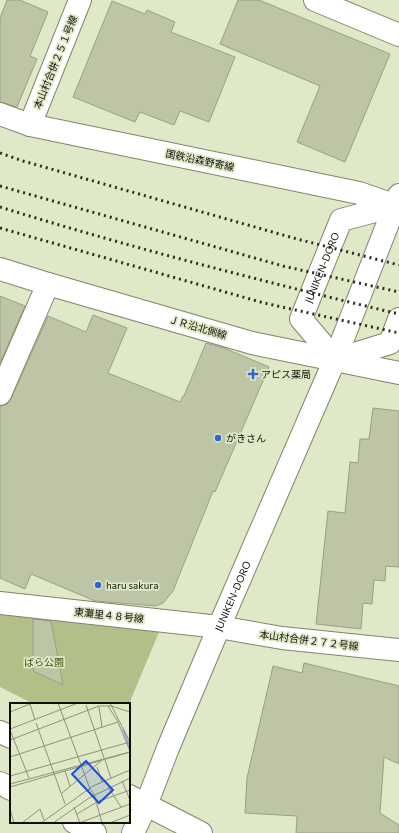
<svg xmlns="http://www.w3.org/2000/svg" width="399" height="833" viewBox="0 0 399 833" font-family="Commissioner,'Noto Sans JP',sans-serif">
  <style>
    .green { fill: #b2bf88 }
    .building { fill: #bdc5a6; stroke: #98a082 }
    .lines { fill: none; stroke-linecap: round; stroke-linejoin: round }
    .minor-casing { stroke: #7f8669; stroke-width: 24 }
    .minor { stroke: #fff; stroke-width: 22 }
    .rail { stroke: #2a2d20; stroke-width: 3; stroke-dasharray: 2 4; stroke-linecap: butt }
    .poi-dot { fill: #3265d4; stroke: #dfe8c7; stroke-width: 1.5 }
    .labels { text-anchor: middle; stroke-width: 3.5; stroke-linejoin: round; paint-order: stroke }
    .street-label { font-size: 10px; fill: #0f1107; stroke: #dfe8c7 }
    .poi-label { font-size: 10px; fill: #0f1107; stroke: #dfe8c7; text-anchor: start }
    .park-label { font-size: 10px; fill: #3e490e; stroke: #dfe8c7 }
    .inset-river { fill: none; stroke: #8caef1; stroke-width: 2 }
    .inset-road { fill: none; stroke: #8c927a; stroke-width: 1 }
    .view { fill: #1d4ed8; fill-opacity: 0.15; stroke: #1d4ed8; stroke-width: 2 }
    .inset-edge { fill: none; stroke: #0f1107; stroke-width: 2 }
  </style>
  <rect width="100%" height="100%" fill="#dfe8c7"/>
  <path class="green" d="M0 614 159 632 129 704H34L0 687Z"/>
  <g class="building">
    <path d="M7 0H20L48 12 30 56 37 59 17 107 0 102V18Z"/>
    <path d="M238 0H259L390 54 345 162 297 142 320 86 220 44Z"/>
    <path d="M112 1 145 14 147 10 175 22 171 32 235 57 209 122 180 111 174 125 140 112 135 122 73 97Z"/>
    <path d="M0 296 25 306 0 363Z"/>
    <path d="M93 315 127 328 108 373 180 402 183 396H184L206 343 224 348 269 367 215 492 213 491 173 591 163 603 156 606 95 601 31 574 25 589 0 578V406L7 404 11 399 48 316 86 332Z"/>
    <path d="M373 408 399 411V567L386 566 385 581 374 580 372 604 363 603 361 629 316 624 328 511 345 513 350 462 358 463 360 439H369Z"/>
    <path d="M33 619 51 621 63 685 33 671Z"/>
    <path d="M304 663 399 686V764L384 757 380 813 399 825V833H296L297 816 245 813 247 778 273 666 302 673Z"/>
  </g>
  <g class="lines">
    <g class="minor-casing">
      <g id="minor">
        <path d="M315 0 399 35"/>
        <path d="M0 114 30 125 359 193 399 207"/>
        <path d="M30 125 80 0"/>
        <path d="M0 269 48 284 252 343 399 373"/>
        <path id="s1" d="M335 359 301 319 341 220 394 206"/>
        <path d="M338 359 390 343 399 319"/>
        <path d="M0 394 48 284"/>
        <path d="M0 603 219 627 282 638 399 650"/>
        <path d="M0 732 11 737"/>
        <path d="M0 783 11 789"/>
        <path d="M129 796 201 833"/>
        <path d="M74 822 95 833"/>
        <path id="s2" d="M133 833 146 805 168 748 219 627 335 359 399 195"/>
      </g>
    </g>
    <use href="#minor" class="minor"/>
    <g class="rail">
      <path d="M0 153 23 161 297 239 399 265"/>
      <path d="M0 186 283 266 399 292"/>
      <path d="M0 207C132 248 265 282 399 314"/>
      <path d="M0 228 264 303 399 333"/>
    </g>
  </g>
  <g class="poi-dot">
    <path d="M251 368h4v4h4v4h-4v4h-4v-4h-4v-4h4z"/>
    <circle cx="218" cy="438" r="4"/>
    <circle cx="98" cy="585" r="4"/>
  </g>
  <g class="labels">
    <g class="street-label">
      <text transform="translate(55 62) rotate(-68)" y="4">本山村合併２５１号線</text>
      <text transform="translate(200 160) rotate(12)" y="4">国鉄沿森野寄線</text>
      <text dy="4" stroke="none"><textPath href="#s1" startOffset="108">JUNIKEN-DORO</textPath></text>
      <text transform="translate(198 327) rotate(16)" y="4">ＪＲ沿北側線</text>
      <text dy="4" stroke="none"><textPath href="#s2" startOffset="257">JUNIKEN-DORO</textPath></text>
      <text transform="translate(109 615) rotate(6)" y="4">東灘里４８号線</text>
      <text transform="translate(309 640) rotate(7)" y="4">本山村合併２７２号線</text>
    </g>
    <g class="poi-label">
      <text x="261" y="378">アピス薬局</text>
      <text x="226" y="442">がきさん</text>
      <text x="106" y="589">haru sakura</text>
    </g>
    <g class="park-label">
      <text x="44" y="666">ばら公園</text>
    </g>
  </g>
  <g transform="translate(10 703)">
    <rect width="120" height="120" fill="#dfe8c7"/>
    <path class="inset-river" d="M113 26 120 45"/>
    <path class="inset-road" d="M48 0 80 86 78 88 83 93M100 0 120 39M20 1 25 17M76 2 94 55M98 3 108 19 120 48M89 4 92 24M0 9 22 0M26 20 55 101M0 26 68 0M0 27 19 75M0 37 89 3H101L120 9M0 54 108 19M95 57 101 75M87 64 92 79M55 68 60 83M0 73 120 39M112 78 120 97M0 81 120 49M0 84 120 49M98 84 111 104M80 86 84 91 92 120M52 90 91 58M64 104 70 120M0 106 4 120M67 111 87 99 120 87M12 120 30 106 34 117M31 120 83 83 120 67M43 120 79 95 120 75M69 120 120 101M100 120 120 112"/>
    <path class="view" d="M76 58 103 87 89 100 62 71Z"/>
    <rect width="120" height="120" class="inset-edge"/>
  </g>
</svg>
